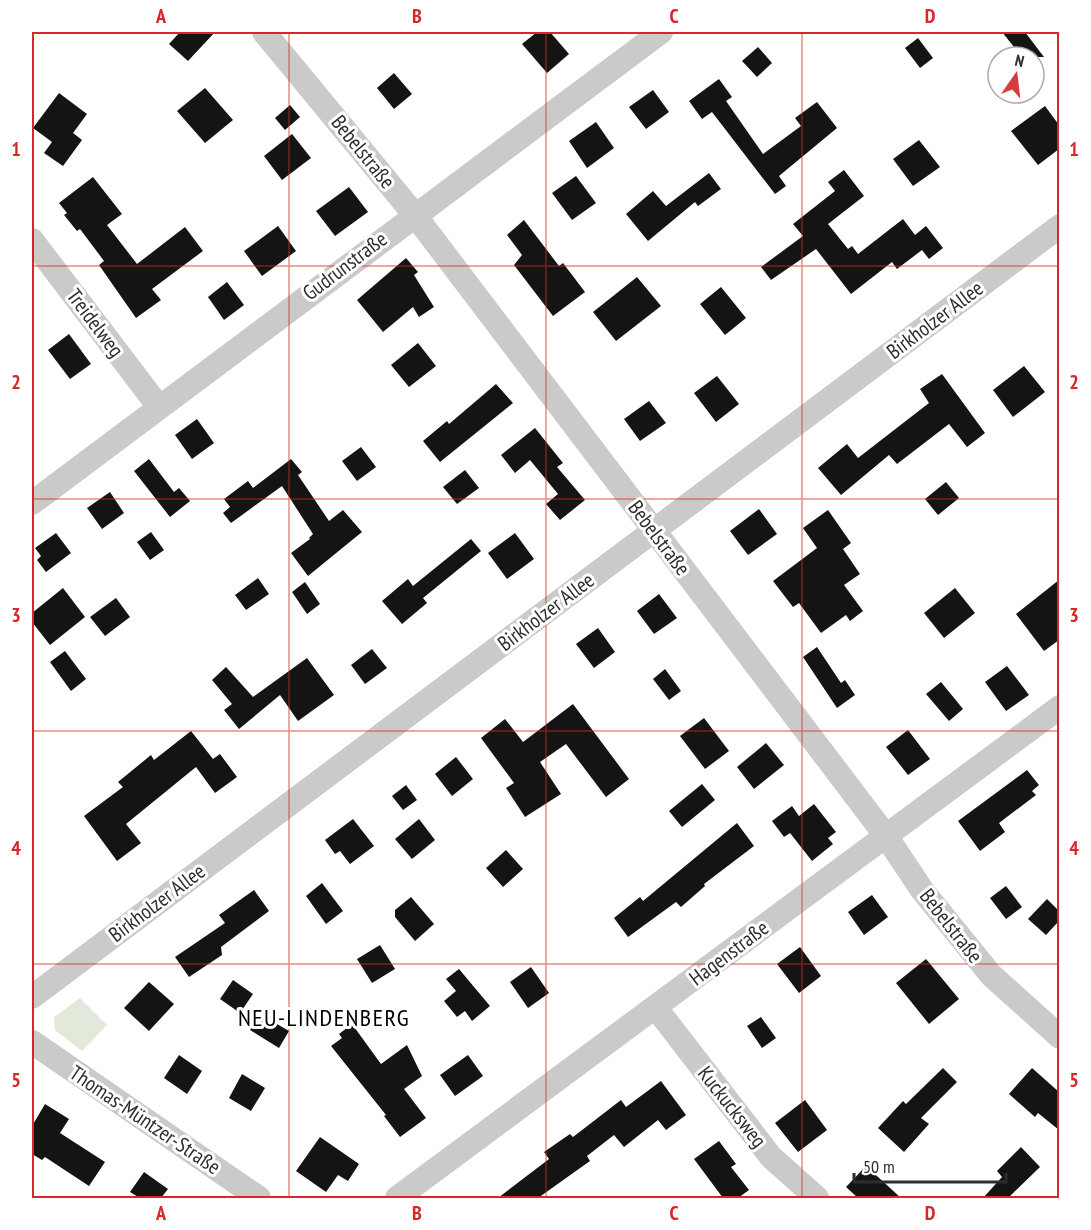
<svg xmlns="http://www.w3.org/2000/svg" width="1091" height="1230" viewBox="0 0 1091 1230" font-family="'PT Sans Narrow',sans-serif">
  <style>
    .green { fill: #e2e9db }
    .building { fill: #141414 }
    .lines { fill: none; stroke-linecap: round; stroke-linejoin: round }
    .minor { stroke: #cacaca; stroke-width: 24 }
    .grid { fill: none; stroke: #d62828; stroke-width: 1.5; stroke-opacity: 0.55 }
    .labels { text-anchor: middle; stroke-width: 6; stroke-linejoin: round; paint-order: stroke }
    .street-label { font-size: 21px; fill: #2d2d2d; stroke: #fff }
    .quarter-label { font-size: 24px; letter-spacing: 1.5px; fill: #000; stroke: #fff }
    .neatline { fill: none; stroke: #d62828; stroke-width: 2 }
    .grid-label { font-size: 20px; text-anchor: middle; font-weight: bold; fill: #d62828 }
  </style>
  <rect width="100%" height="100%" fill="#fff"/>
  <path class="green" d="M80 998 107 1025 82 1051 55 1030 54 1017Z"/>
  <g class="building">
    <path d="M180 32H215L188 61 169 44Z"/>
    <path d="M537 32H550L569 54 547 73 522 44Z"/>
    <path d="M1002 32H1025L1044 57H1022Z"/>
    <path d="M918 38 933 58 920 68 905 48Z"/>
    <path d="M758 47 772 63 757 77 742 61Z"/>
    <path d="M394 73 412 94 394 109 377 88Z"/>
    <path d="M719 79 732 97 726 101 763 154 801 126 795 118 817 102 837 128 779 176 786 186 775 194 712 112 702 119 689 101Z"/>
    <path d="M205 88 233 120 205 143 177 111Z"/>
    <path d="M653 90 669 112 646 129 629 107Z"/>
    <path d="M59 93 87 114 73 133 82 140 63 166 44 153 52 142 33 128Z"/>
    <path d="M290 105 300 117 285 130 275 118Z"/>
    <path d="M1045 106 1059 125V149L1038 165 1011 131Z"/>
    <path d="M596 122 614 148 587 168 569 141Z"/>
    <path d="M292 134 311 158 282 180 264 156Z"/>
    <path d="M919 140 940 167 913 186 893 159Z"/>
    <path d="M844 170 864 196 828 224 848 249 852 246 858 254 903 219 915 235 926 226 943 248 929 259 922 250 897 269 892 262 851 294 816 249 771 280 761 267 803 236 793 224 835 191 828 182Z"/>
    <path d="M709 173 721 189 698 206 695 202 648 241 626 214 653 191 666 206Z"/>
    <path d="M576 176 596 203 572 220 552 193Z"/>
    <path d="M93 177 122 214 107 225 137 264 185 227 203 251 152 289 161 300 136 318 99 265 104 261 80 229 77 231 64 215 67 213 59 203Z"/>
    <path d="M349 187 368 212 335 236 316 211Z"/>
    <path d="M524 220 559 266 563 263 585 292 553 316 514 265 522 255 507 235Z"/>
    <path d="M278 226 296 251 262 276 244 251Z"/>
    <path d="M406 258 418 272 414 275 434 307 419 317 413 307 383 332 357 300Z"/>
    <path d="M637 277 661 306 616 341 593 312Z"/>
    <path d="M227 282 244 305 224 320 208 297Z"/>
    <path d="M721 287 746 318 725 335 700 304Z"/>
    <path d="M69 334 91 364 70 379 48 350Z"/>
    <path d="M418 343 436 366 409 387 391 365Z"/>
    <path d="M1024 366 1045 392 1013 417 993 390Z"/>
    <path d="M942 374 985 433 967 447 949 424 897 464 889 455 841 495 818 468 847 444 858 458 929 403 920 389Z"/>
    <path d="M717 376 739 404 716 422 694 393Z"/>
    <path d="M496 384 513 403 440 462 423 441 447 421 449 424Z"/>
    <path d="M649 401 666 423 640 441 624 419Z"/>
    <path d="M197 419 214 443 192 459 175 435Z"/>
    <path d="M535 428 563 463 557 467 585 500 560 520 546 504 558 494 530 460 515 473 501 455Z"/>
    <path d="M361 447 376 467 357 481 342 461Z"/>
    <path d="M149 459 174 492 179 488 190 501 170 517 134 471Z"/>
    <path d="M291 459 302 472 298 475 329 521 343 510 362 532 308 576 291 553 310 539 309 538 313 534 282 486 231 523 223 513 230 507 224 499 248 481 253 488Z"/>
    <path d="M465 470 479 488 457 504 443 487Z"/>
    <path d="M946 482 959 498 938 515 925 499Z"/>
    <path d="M110 492 124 513 102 529 87 508Z"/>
    <path d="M759 509 777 534 748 555 730 531Z"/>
    <path d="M828 510 851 543 843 549 860 574 844 585 863 611 850 621 846 615 821 633 799 603 793 607 773 581 817 548 803 528Z"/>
    <path d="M151 532 164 550 150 560 137 542Z"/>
    <path d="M56 533 71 553 46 572 37 560 41 556 35 548Z"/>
    <path d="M515 533 534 559 507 579 488 553Z"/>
    <path d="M471 539 481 551 423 598 427 603 402 624 382 601 408 579 413 586Z"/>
    <path d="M258 578 269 594 246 610 235 595Z"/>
    <path d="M1059 580V640L1044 651 1016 614Z"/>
    <path d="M305 582 320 604 307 614 292 592Z"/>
    <path d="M63 588 85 617 50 645 32 622V613Z"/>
    <path d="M955 588 975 613 944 638 924 613Z"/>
    <path d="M659 594 677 618 654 634 637 611Z"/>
    <path d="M116 598 130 617 105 636 90 617Z"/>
    <path d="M598 628 615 652 594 668 576 644Z"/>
    <path d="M817 647 841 683 845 680 855 695 837 708 803 657Z"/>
    <path d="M372 649 387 668 365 684 351 665Z"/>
    <path d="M65 651 86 679 71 691 50 662Z"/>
    <path d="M307 658 334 695 298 721 280 695 239 729 224 710 232 704 212 680 226 667 253 697Z"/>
    <path d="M1007 666 1029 695 1006 711 985 682Z"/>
    <path d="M665 669 681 691 669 700 653 679Z"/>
    <path d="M941 682 963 709 949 721 926 694Z"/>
    <path d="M573 704 629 779 606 797 566 744 540 762 561 794 525 817 506 788 514 783 481 738 505 719 523 742Z"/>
    <path d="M704 718 729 751 705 769 680 736Z"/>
    <path d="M908 730 930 759 908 775 886 747Z"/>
    <path d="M191 731 213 759 220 754 237 777 215 793 196 767 126 824 141 843 117 861 84 816 123 787 118 782 151 755 154 760Z"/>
    <path d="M766 743 784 765 754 789 737 767Z"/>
    <path d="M456 757 473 779 452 796 435 774Z"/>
    <path d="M1027 770 1039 785 1032 791 1036 795 999 823 1005 832 980 851 958 821Z"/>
    <path d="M702 784 715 800 682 827 669 811Z"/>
    <path d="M406 785 417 800 403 810 392 796Z"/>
    <path d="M814 804 836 832 828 838 833 844 812 861 790 833 784 837 772 821 792 806 799 816Z"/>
    <path d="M353 819 374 846 350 864 340 851 335 854 325 840Z"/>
    <path d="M419 819 435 840 412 859 395 839Z"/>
    <path d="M737 823 754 846 704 884 705 886 681 907 676 902 628 937 614 918 640 897 643 901Z"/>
    <path d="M506 850 523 869 503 887 486 868Z"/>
    <path d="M322 883 343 911 326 924 306 896Z"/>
    <path d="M1006 886 1022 907 1006 919 990 898Z"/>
    <path d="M254 890 269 911 221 947 222 955 189 977 175 957 225 923 219 915Z"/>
    <path d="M872 895 888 917 864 935 848 912Z"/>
    <path d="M411 897 434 924 415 941 395 917V910Z"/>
    <path d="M1047 899 1059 911V921L1046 935 1028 919Z"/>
    <path d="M380 945 395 969 372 983 357 959Z"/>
    <path d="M800 947 821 976 799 993 777 964Z"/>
    <path d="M926 959 959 999 929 1024 896 983Z"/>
    <path d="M531 967 549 993 528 1008 510 982Z"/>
    <path d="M459 969 490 1006 472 1021 465 1011 457 1017 444 1001 456 991 446 979Z"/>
    <path d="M233 980 253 994 240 1013 220 999Z"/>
    <path d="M149 982 174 1004 149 1031 124 1008Z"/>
    <path d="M260 1014 289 1031 279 1048 250 1030Z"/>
    <path d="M761 1017 776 1038 762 1048 747 1026Z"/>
    <path d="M352 1024 381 1064 407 1045 422 1076 404 1089 426 1118 400 1137 384 1116 386 1115 331 1046 342 1038 339 1034Z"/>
    <path d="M179 1055 202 1071 187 1094 164 1078Z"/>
    <path d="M468 1055 483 1076 455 1096 440 1075Z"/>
    <path d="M943 1068 957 1082 921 1118 929 1124 904 1152 878 1128 903 1101 906 1104Z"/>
    <path d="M1032 1068 1059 1092V1130L1038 1113 1035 1117 1009 1094Z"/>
    <path d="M242 1074 265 1088 251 1111 229 1098Z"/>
    <path d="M661 1081 686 1115 666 1130 658 1120 624 1147 614 1135 587 1156 590 1161 538 1198H498L549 1159 544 1152 570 1134 573 1137 621 1100 626 1107Z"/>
    <path d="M805 1100 827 1130 798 1152 775 1123Z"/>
    <path d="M45 1104 69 1119 60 1133 105 1162 89 1186 45 1157 42 1160 32 1154V1126Z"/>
    <path d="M320 1137 359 1164 348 1181 338 1175 326 1192 296 1171Z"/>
    <path d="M719 1141 736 1164 731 1167 749 1190 738 1198H723L694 1159Z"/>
    <path d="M1021 1147 1040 1167 1008 1198H983L1002 1177 997 1171Z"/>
    <path d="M866 1166 901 1198H858L846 1187Z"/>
    <path d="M144 1172 168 1189 161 1198H140L130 1192Z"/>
  </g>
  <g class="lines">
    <g class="minor">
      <path d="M264 32 414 214 886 836 922 890 991 975 1060 1037"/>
      <path d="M32 240 159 407"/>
      <path d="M32 503 661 32"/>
      <path d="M32 997 1060 226"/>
      <path d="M656 1008 771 1157 817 1198"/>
      <path d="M32 1042 259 1198"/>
      <path d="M397 1198 1060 707"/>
    </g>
  </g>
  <path class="grid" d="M289 32V1198M546 32V1198M802 32V1198M32 266H1060M32 499H1060M32 731H1060M32 964H1060"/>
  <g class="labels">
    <g class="street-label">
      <text transform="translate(363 152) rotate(51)" y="7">Bebelstraße</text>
      <text transform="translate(345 266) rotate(-37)" y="7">Gudrunstraße</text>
      <text transform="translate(935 320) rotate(-37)" y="7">Birkholzer Allee</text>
      <text transform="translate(95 323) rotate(53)" y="7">Treidelweg</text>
      <text transform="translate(659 538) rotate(53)" y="7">Bebelstraße</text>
      <text transform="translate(546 612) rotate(-37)" y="7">Birkholzer Allee</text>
      <text transform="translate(157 903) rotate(-37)" y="7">Birkholzer Allee</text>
      <text transform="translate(951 926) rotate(52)" y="7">Bebelstraße</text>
      <text transform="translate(729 953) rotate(-37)" y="7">Hagenstraße</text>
      <text transform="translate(732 1107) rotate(52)" y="7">Kuckucksweg</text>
      <text transform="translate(145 1120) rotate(34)" y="7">Thomas-Müntzer-Straße</text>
    </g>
    <g class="quarter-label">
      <text x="324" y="1026">NEU-LINDENBERG</text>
    </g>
  </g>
  <rect width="1091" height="1230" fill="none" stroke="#ffffff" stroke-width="66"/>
  <g transform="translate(1016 75) rotate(14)"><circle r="28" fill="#ffffff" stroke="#ababab" stroke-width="1.5"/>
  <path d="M0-4.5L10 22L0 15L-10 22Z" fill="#d63c3e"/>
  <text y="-9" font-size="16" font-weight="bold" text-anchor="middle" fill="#2d2d2d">N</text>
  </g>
  <path d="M854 1173v9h152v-9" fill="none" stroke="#2d2d2d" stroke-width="3"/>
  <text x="863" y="1173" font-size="18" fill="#2d2d2d" stroke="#ffffff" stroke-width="4.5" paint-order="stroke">50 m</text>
  <rect x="33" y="33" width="1025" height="1164" class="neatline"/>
  <g class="grid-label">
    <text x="161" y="23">A</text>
    <text x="417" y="23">B</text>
    <text x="674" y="23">C</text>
    <text x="930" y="23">D</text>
    <text x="16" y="156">1</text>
    <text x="1074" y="156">1</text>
    <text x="16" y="389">2</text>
    <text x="1074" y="389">2</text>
    <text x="16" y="622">3</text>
    <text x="1074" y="622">3</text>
    <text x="16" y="855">4</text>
    <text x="1074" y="855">4</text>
    <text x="16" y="1087">5</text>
    <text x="1074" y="1087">5</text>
    <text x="161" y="1220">A</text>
    <text x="417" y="1220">B</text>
    <text x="674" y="1220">C</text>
    <text x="930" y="1220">D</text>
  </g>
</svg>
